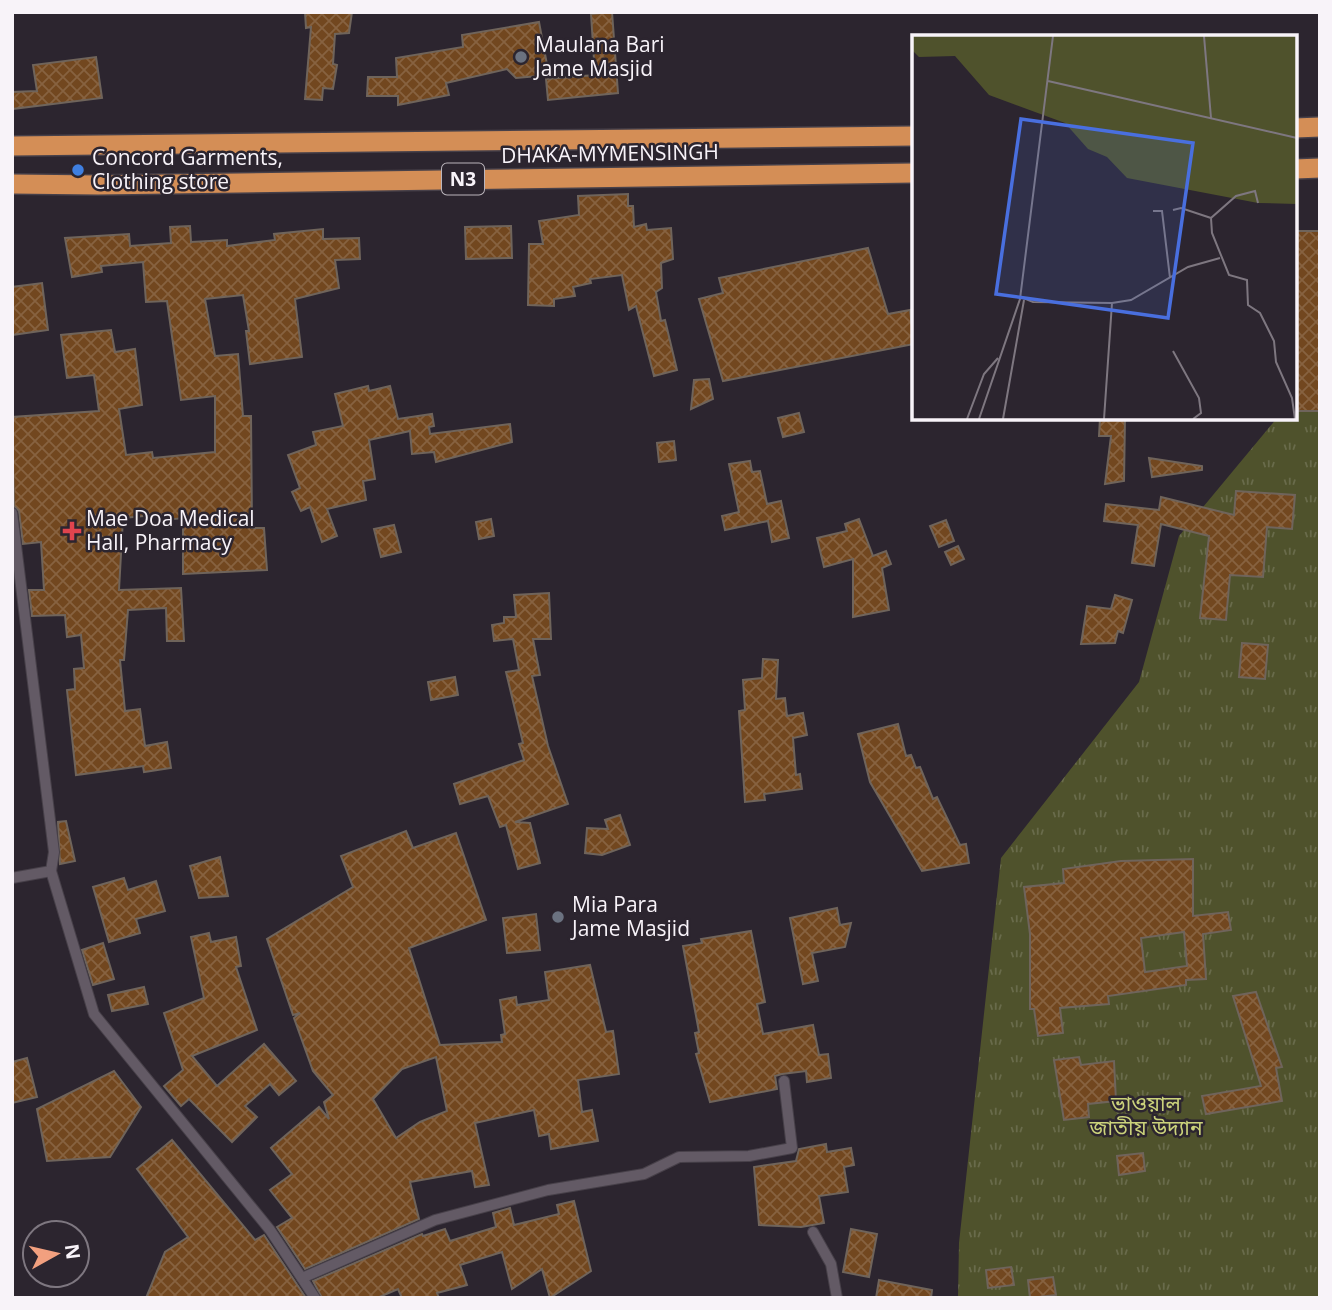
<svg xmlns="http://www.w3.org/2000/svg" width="1332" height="1310" viewBox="0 0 1332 1310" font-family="'Open Sans','Noto Sans Bengali',sans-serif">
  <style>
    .park { fill: url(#park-tufts) }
    .building { fill: url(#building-cross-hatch); stroke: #6f645b; stroke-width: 2; fill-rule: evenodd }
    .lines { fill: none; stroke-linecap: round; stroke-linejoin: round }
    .service-casing { stroke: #474049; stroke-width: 12 }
    .trunk-casing { stroke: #474049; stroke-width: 22 }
    .service { stroke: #635a65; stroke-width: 10 }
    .trunk { stroke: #d48e56; stroke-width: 19 }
    .worship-dot { fill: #6b7280; stroke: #2c252f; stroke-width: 2.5 }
    .shop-dot { fill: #3f7fe0; stroke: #2c252f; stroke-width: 2.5 }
    .health-dot { fill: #e0444e; stroke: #2c252f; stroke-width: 2.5 }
    .labels { text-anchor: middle; stroke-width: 5; stroke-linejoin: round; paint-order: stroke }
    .shield { fill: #2c252f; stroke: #bbb5bc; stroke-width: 2 }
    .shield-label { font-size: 19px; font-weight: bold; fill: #f8f3f9 }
    .poi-label { font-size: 21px; fill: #f8f3f9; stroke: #2c252f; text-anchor: start }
    .street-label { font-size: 21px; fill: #f8f3f9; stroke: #2c252f }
    .park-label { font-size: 21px; fill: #cbd27b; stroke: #2c252f }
    .inset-road { fill: none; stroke: #7e7780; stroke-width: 2 }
    .view { fill: #496fdf; fill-opacity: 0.15; stroke: #496fdf; stroke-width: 3.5 }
    .inset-edge { fill: none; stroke: #f8f3f9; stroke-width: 3.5 }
  </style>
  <defs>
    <pattern id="park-tufts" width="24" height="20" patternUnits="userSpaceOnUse" patternTransform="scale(1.75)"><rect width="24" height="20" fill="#4f522c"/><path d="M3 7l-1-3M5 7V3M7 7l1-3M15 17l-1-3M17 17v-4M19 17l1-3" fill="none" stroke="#696b4b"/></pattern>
    <pattern id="building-cross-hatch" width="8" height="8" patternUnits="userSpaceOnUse" patternTransform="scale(1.75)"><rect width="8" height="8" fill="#72471f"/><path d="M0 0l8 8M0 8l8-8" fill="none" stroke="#876240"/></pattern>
  </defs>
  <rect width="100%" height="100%" fill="#2c252f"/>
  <path class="park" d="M1320 367V1298H958L959 1243 1001 858 1139 682 1179 536 1277 418H1295V396Z"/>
  <g class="building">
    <path d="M305 12H352L349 33 335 34 333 64 337 65 333 89 323 88 322 100 305 99 311 27 306 28Z"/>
    <path d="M612 12 618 93 548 100 546 79 595 75 591 14Z"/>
    <path d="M539 22 549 75 516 78 507 69 446 83 449 95 398 105V96H367L368 77H397L396 58 463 47 462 35Z"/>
    <path d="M96 57 102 98 12 109V92L37 91 33 65Z"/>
    <path d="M628 194V206H633L634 227 646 224 647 230 671 228 673 259 661 263 662 288 656 292 661 321 665 320 677 370 654 376 636 306 629 310 622 275 590 279 591 283 573 287 575 296 554 299V306L528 305 529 244H543L539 221 579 215 578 196Z"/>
    <path d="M190 226 191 242 227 240V246L275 240 274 234 323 229V239L359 238 360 259 335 260 339 288 295 299 302 357 250 364 246 331H249L243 295 205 299 215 356 238 354 243 416H251L252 528H264L267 570 183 574V518L165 520V514L123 518 119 590 181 588 184 641H167L166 608 128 610 124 660H120L125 711 140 709 145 746 167 742 171 768 144 772 143 766 76 775 67 690 75 689 74 669 84 668 81 635 67 637 65 615 32 616 29 590H44L41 542 23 544 19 511 14 506 12 417 99 411 94 375 67 378 61 335 111 330 115 352 135 349 142 405 119 409 126 455 152 452 153 458 215 452V396L181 400 167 301 146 302 143 262 101 266 102 272 72 277 65 238 129 234 130 246 171 243 170 227Z"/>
    <path d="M511 226 512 258 466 259 465 227Z"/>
    <path d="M1295 231H1320L1319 411H1295Z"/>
    <path d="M868 248 888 314 910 310 914 344 723 381 699 299 723 293 719 278Z"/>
    <path d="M42 283 48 330 12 335V287Z"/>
    <path d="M709 379 713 399 691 409 694 380Z"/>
    <path d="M368 386 369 391 390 386 398 419 432 414 434 426 429 427 430 434 510 424 512 442 436 462 434 452 412 454 410 431 369 440 375 479 363 481 366 500 327 509 337 536 322 542 310 507 301 511 292 492 300 488 288 455 316 445 313 432 343 426 335 394Z"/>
    <path d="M799 413 804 432 783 437 778 418Z"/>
    <path d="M1100 418H1125L1124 481 1105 484 1111 436H1099Z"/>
    <path d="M674 441 676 460 659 462 657 443Z"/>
    <path d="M1149 458 1202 466V470L1152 477Z"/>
    <path d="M750 461 752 472 760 471 767 504 781 501 789 538 772 542 768 521 725 530 722 516 739 512 729 464Z"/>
    <path d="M1236 491 1295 495 1292 529 1267 527 1263 577 1230 575 1226 620 1200 618 1209 536 1161 524 1154 566 1132 563 1138 525 1104 521 1106 504 1159 510 1161 497 1234 515Z"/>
    <path d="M491 519 494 536 479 539 476 522Z"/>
    <path d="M859 519 873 556 886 551 891 564 882 568 889 610 853 617V559L824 567 817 538 847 531 845 524Z"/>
    <path d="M946 520 954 541 939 547 930 526Z"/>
    <path d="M394 525 401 552 381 557 374 529Z"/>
    <path d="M958 546 964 559 951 565 945 552Z"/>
    <path d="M549 593 551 639H533L540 675 532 676 548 746 568 804 515 822 530 823 540 863 518 869 506 825 500 827 488 796 460 804 454 784 524 760 519 744 523 743 506 672 519 670 513 639 494 641 492 625 504 623V617H516L514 595Z"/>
    <path d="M1115 595 1132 600 1123 633 1118 631 1115 643 1081 644 1087 606 1111 609Z"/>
    <path d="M1242 643 1268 645 1265 679 1239 677Z"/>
    <path d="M763 659 778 660 776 699 785 698 787 716 803 713 807 735 793 738 796 775 800 774 802 789 764 794 765 800 745 802 739 711 745 710 743 680 762 678Z"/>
    <path d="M455 677 458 695 431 700 428 682Z"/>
    <path d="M898 724 906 756 911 755 916 768 920 767 933 799 937 797 960 845 966 844 969 863 922 871 870 782 858 734Z"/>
    <path d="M620 815 630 845 602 855 585 853 587 828 608 829 605 820Z"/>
    <path d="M66 821 75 861 60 864 58 822Z"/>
    <path d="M406 831 413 848 456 833 486 920 409 948 440 1045 502 1042 501 1035 505 1034 500 1000 516 997 517 1005 549 1000 545 972 590 965 606 1032 613 1031 619 1074 578 1080 582 1112 592 1110 598 1141 551 1149 549 1134 539 1136 534 1110 475 1123 489 1185 475 1187 472 1171 410 1182 419 1219 305 1269 277 1227 292 1218 270 1190 292 1174 271 1148 319 1107 329 1119 324 1102 333 1095 313 1071 294 1018 300 1013 293 1015 267 939 353 887 341 856ZM436 1057 447 1111 420 1122 396 1138 373 1099 402 1069Z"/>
    <path d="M220 857 228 896 199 898 190 866Z"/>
    <path d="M1193 859V916L1228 912 1231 930 1203 934 1206 979 1186 980V985L1108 996 1109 1004 1060 1008 1063 1033 1038 1036 1034 1009H1030V934L1024 887 1064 883 1063 869 1121 861ZM1184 932 1187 966 1145 972 1141 938Z"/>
    <path d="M124 878 128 890 156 881 165 911 136 919 140 933 109 942 93 887Z"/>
    <path d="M837 908 840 925 851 923 845 947 812 953 818 981 803 984 790 918Z"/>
    <path d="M536 914 540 950 507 953 503 918Z"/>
    <path d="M751 931 765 1002 757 1004 763 1034 813 1025 819 1055 828 1054 831 1078 807 1082 806 1071 782 1074 775 1076 777 1089 710 1102 696 1054 699 1053 695 1033 699 1032 683 946 702 943 701 939Z"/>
    <path d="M209 933 211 942 236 937 241 966 236 967 257 1030 192 1056 217 1086 264 1044 296 1081 279 1095 270 1084 245 1106 257 1117 232 1142 189 1099 181 1106 164 1086 183 1070 164 1013 204 998 191 937Z"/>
    <path d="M103 943 114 979 93 985 82 950Z"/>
    <path d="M144 987 148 1004 112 1011 108 995Z"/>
    <path d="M1256 992 1282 1067 1276 1068 1282 1101 1206 1114 1202 1096 1261 1086 1233 996Z"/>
    <path d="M1079 1057 1081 1065 1114 1061 1116 1101 1088 1104 1089 1117 1064 1120 1054 1060Z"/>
    <path d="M27 1058 37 1097 12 1103V1062Z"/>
    <path d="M114 1071 141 1107 110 1157 47 1161 37 1109Z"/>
    <path d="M172 1140 255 1240 264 1235 306 1298H146L165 1252 188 1237 137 1169Z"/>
    <path d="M826 1144 827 1152 851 1148 854 1165 844 1167 848 1192 819 1196 824 1223 801 1227 759 1225 754 1167 796 1161 799 1149Z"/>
    <path d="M1143 1153 1145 1171 1119 1175 1117 1156Z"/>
    <path d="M574 1201 591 1271 550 1298 542 1269 512 1289 502 1252 460 1265 467 1285 437 1293 439 1298H402L398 1289 377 1298H322L313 1281 422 1234 423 1236 445 1229 450 1241 496 1227 493 1213 510 1208 514 1225 559 1214 557 1205Z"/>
    <path d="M851 1229 877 1234 869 1277 843 1272Z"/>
    <path d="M1011 1267 1014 1285 988 1288 986 1270Z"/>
    <path d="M1053 1277 1056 1295 1030 1298 1028 1280Z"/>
    <path d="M879 1280 932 1290 931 1298H876Z"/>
  </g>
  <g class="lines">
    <g class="service-casing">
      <g id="service">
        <path d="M12 513 54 852 51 871 12 878"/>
        <path d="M51 871 94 1014 270 1230 315 1298"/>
        <path d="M813 1232 831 1264 837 1298"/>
        <path d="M302 1278 435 1220 548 1190 644 1174 679 1157 749 1156 792 1148 784 1081"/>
      </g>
    </g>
    <g class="trunk-casing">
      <g id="trunk">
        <path d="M1295 128 1320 127"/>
        <path d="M12 146 914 136"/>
        <path d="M1295 169 1320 168"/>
        <path d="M12 184 98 185 914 173"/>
      </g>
    </g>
    <use href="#service" class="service"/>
    <use href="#trunk" class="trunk"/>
  </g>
  <g class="worship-dot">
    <circle cx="521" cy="57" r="7"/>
    <circle cx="558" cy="917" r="7"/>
  </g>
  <circle class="shop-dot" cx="78" cy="170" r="7"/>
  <path class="health-dot" d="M68.5 520.5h7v7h7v7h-7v7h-7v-7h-7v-7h7z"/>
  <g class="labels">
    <rect class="shield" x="442" y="163.5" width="42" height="31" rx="5"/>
    <g class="shield-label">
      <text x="463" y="186">N3</text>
    </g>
    <g class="poi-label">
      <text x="535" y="52">Maulana Bari<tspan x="535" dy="24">Jame Masjid</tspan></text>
      <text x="92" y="165">Concord Garments,<tspan x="92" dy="24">Clothing store</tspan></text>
      <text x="86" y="526">Mae Doa Medical<tspan x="86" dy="24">Hall, Pharmacy</tspan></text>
      <text x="572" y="912">Mia Para<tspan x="572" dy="24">Jame Masjid</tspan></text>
    </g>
    <g class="street-label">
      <text transform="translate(610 154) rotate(-1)" y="7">DHAKA-MYMENSINGH</text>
    </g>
    <g class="park-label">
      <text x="1146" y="1111">ভাওয়াল<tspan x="1146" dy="24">জাতীয় উদ্যান</tspan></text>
    </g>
  </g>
  <g transform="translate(912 35)">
    <rect width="385" height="385" fill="#2c252f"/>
    <path d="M0 1H385V169L346 168 215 143 195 122 176 114 153 88 77 60 43 21 7 22 0 15Z" fill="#4f522c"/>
    <path class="inset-road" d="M292 1 299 83M136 46 385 103M346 168 343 156 324 161 299 183 300 198 317 240 335 245 336 270 348 278 362 306 364 327 380 363 383 384M261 175 269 173 299 183M241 176H250L258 243M385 196V219M109 262 121 267 200 268 192 384M200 268 219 265 276 232 308 223M261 316 287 363 289 378 281 384M55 384 72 339 86 323M67 384 108 264 141 1M91 384 112 265"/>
    <path class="view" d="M109 84 281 108 256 283 84 259Z"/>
    <rect width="385" height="385" class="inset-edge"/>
  </g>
  <rect width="1332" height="1310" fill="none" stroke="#f8f3f9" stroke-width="28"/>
  <g transform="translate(56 1254) rotate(82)"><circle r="33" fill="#2c252f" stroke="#7e7780" stroke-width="2"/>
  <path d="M0-5L12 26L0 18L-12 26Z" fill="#f2a07f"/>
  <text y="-10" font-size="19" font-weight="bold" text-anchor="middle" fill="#f8f3f9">N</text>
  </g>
</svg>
